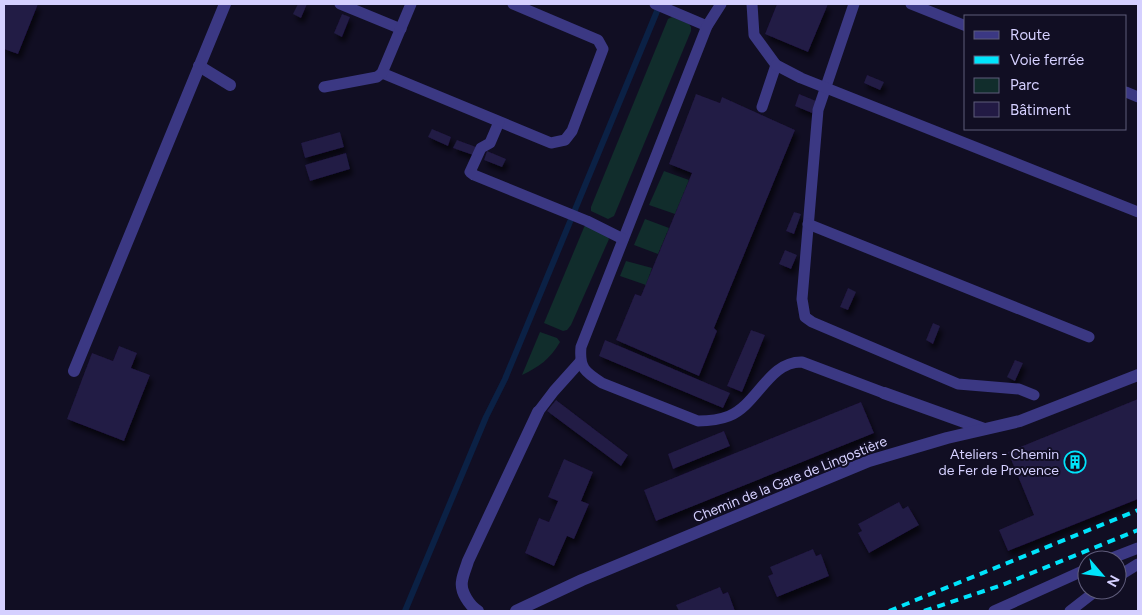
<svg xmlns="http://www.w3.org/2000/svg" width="1142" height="615" viewBox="0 0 1142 615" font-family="Figtree,sans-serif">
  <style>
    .green { fill: #112d2c }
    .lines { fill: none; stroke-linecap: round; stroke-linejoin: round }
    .stream { stroke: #0b2145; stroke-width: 6 }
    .building { fill: #221a44; filter: url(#shadow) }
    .lane { stroke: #3b3883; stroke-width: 11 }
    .street { stroke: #3b3883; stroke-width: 12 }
    .rail { stroke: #00e4fb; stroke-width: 4; stroke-dasharray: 8 6; stroke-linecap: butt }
    .labels { text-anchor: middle; stroke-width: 4; stroke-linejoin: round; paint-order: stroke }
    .poi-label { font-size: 14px; fill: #d5d0ff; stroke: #110e23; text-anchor: end }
    .street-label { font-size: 14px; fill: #d5d0ff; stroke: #110e23 }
  </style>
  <defs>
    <filter id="shadow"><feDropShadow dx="3" dy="5.5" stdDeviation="2.5" flood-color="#0009"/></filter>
  </defs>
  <rect width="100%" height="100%" fill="#110e23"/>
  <g class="green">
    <path d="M672 17 689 24 691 27V31L614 216 608 219 591 211V207L668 19Z"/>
    <path d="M664 171 689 180 675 214 649 205Z"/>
    <path d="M645 219 669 228 658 254 634 245Z"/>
    <path d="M585 225 607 235 609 239 571 325 567 330 563 331 544 323Z"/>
    <path d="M626 261 652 268 646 285 620 276Z"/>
    <path d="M540 332 557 338 560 342C550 359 539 367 522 375Z"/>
  </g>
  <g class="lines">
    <path class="stream" d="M405 611 486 417 505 379 660 4"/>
  </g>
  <g class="building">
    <path d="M4 4H38L18 54 4 49Z"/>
    <path d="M298 4H307L301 18 293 14Z"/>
    <path d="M777 4H828L808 52 765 34Z"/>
    <path d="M342 14 350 17 342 37 334 33Z"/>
    <path d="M867 75 884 82 880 90 864 83Z"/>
    <path d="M696 94 720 103 722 97 795 130 714 328 717 331 699 376 616 340 635 294 641 296 692 173 669 164Z"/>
    <path d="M799 94 816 101 812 113 795 106Z"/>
    <path d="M432 129 451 137 448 146 428 137Z"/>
    <path d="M340 132 344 147 305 158 301 143Z"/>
    <path d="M457 140 476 147 473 155 453 148Z"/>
    <path d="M487 151 506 159 502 167 484 160Z"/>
    <path d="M346 153 350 169 310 181 305 165Z"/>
    <path d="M794 212 801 214 794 234 786 231Z"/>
    <path d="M785 250 797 255 791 269 779 264Z"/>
    <path d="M848 288 856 292 848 310 840 307Z"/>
    <path d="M933 323 940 326 933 344 926 340Z"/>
    <path d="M751 330 765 335 742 392 727 386Z"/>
    <path d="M605 340 730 393 723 408 599 356Z"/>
    <path d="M119 346 137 353 131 368 150 375 124 441 67 419 92 353 113 361Z"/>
    <path d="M1015 360 1023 363 1015 381 1007 377Z"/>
    <path d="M1138 399V499L1008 551 999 530 1034 515 1008 452Z"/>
    <path d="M556 400 628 455 621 466 547 411Z"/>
    <path d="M861 402 874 433 656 521 644 490Z"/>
    <path d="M724 431 730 446 673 469 668 454Z"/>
    <path d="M564 459 593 472 581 501 589 504 574 539 567 536 554 566 525 553 539 518 549 522 558 501 548 497Z"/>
    <path d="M899 502 903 509 908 506 919 525 869 553 858 533 862 531 858 524Z"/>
    <path d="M813 549 816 556 821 554 829 576 777 597 768 576 773 574 770 567Z"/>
    <path d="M720 587 723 594 728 592 735 611H679L676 605Z"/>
  </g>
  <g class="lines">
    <g class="lane">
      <path d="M340 4 401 29"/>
      <path d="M655 4 707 26"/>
      <path d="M721 4 707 26 581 347C579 368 585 372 602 383L698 421C708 421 719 420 729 416 757 405 769 361 802 362L884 393"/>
      <path d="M752 4 754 35 776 65 762 107"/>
      <path d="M854 4 818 110 802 299 805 317 812 322 958 384 1019 389 1034 395"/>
      <path d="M911 4 966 26"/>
      <path d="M776 65 801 78 1138 212"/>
      <path d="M382 73 551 143 565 140 572 131 603 49 598 40 513 4"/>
      <path d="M324 87 377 77 382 73 411 4"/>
      <path d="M1126 92 1138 97"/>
      <path d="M499 122 490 143 481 148 470 172 474 175 587 221 623 239"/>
      <path d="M808 224 1089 337"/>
      <path d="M538 412 554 391 580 362"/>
      <path d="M1107 560 1138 548"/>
      <path d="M1117 577 1138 564"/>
      <path d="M994 611 1087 569"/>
      <path d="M1070 611 1097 590"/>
    </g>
    <g class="street">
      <path d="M199 66 230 85"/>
      <path d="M74 371 225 4"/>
      <path d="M884 393 984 429"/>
      <path d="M478 611C470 606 460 592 462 581 463 574 466 568 468 561L538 412"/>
      <path d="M516 611 582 580 869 461 947 438 1020 421 1138 375"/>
    </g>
    <g class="rail">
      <path d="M889 611 1138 510"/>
      <path d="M924 611 1002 585 1138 530"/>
    </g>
  </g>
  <defs>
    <g id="building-ring" transform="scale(1.125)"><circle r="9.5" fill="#110e23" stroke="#00e4fb" stroke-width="1.5"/><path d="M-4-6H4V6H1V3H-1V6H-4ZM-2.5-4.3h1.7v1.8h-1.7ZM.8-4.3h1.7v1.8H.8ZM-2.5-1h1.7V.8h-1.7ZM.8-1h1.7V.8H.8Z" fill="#00e4fb"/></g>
  </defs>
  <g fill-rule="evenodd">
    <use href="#building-ring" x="1075" y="462"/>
  </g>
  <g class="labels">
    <g class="poi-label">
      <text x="1059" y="459">Ateliers - Chemin<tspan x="1059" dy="16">de Fer de Provence</tspan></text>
    </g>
    <g class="street-label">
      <text transform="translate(790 479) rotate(-22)" y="5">Chemin de la Gare de Lingostière</text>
    </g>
  </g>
  <rect width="1142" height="615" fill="none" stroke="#d5d0ff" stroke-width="10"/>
  <rect x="964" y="15" width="162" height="115" fill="#110e23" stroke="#5f5c7b"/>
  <rect x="974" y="31" width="25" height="8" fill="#3b3883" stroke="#5f5c7b"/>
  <text x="1010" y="40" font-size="15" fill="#d5d0ff">Route</text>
  <rect x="974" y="56" width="25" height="8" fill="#00e4fb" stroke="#5f5c7b"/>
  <text x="1010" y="65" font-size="15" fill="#d5d0ff">Voie ferrée</text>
  <rect x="974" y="78" width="25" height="15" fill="#112d2c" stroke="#5f5c7b"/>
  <text x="1010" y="90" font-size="15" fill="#d5d0ff">Parc</text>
  <rect x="974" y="102" width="25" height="15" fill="#221a44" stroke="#5f5c7b"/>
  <text x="1010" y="115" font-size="15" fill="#d5d0ff">Bâtiment</text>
  <g transform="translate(1102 575) rotate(118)"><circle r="24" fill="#110e23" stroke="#5f5c7b"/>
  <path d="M0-4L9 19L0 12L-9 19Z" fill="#00e4fb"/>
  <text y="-8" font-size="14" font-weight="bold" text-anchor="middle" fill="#d5d0ff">N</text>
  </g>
</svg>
